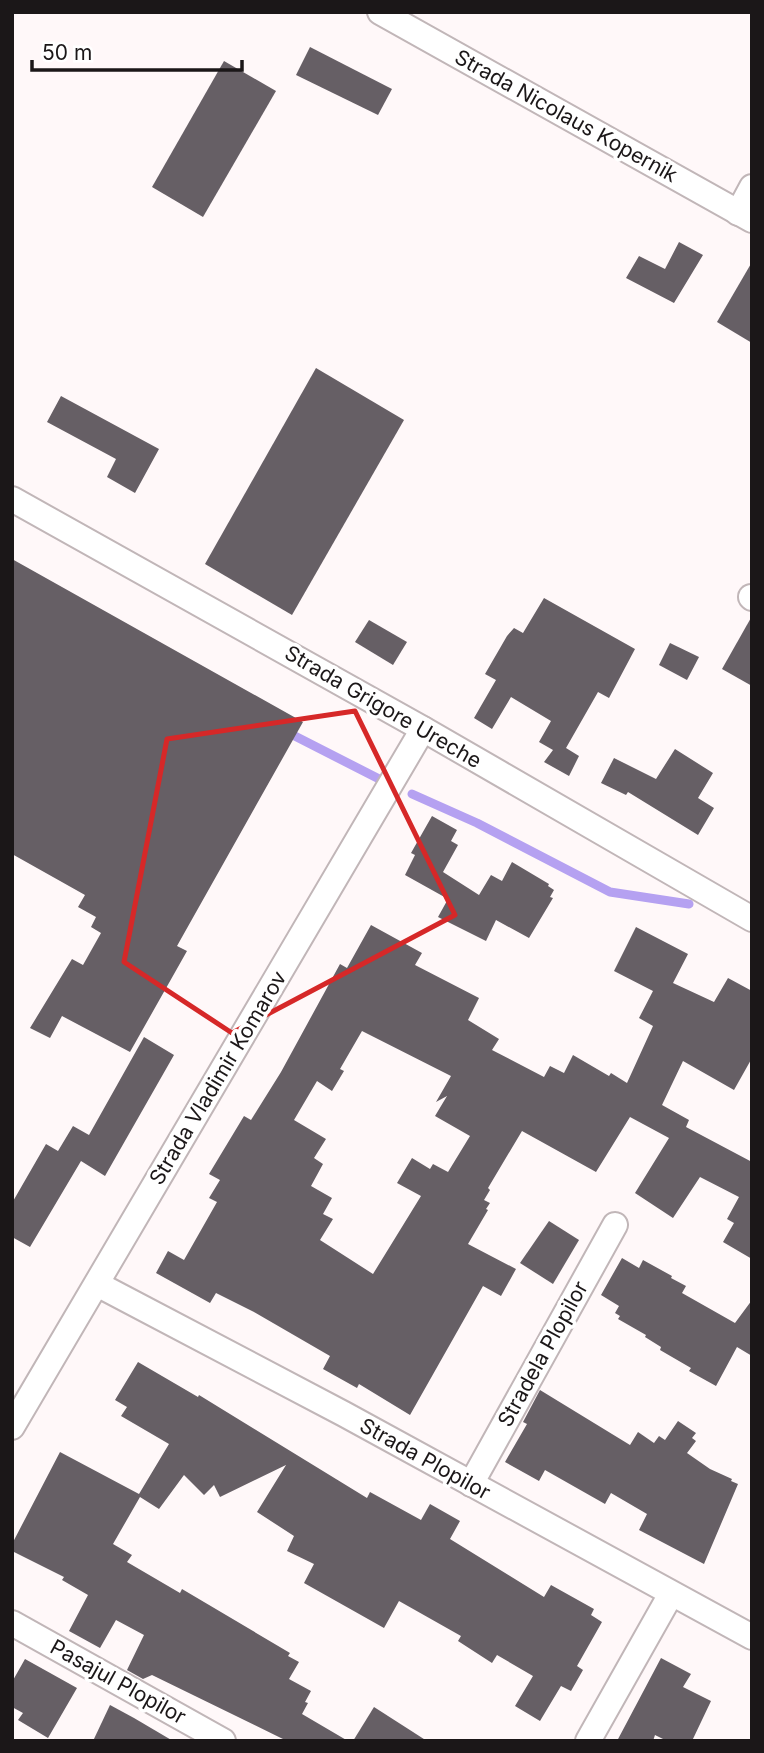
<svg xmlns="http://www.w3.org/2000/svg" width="764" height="1753" viewBox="0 0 764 1753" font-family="Inter,sans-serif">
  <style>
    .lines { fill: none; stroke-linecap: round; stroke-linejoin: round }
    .stream { stroke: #b5a1f1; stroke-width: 9 }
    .building { fill: #665f65; fill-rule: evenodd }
    .minor-casing { stroke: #c1b6b8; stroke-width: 28 }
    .minor { stroke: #fff; stroke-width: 24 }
    .marked { fill: none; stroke: #d62828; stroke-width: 5; stroke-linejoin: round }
    .labels { text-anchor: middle; stroke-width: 7; stroke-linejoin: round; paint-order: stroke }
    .street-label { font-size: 21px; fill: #1b1718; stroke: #fff }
  </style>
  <rect width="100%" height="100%" fill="#fff8f9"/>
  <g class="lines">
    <g class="stream">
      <path d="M287 732 387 783"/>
      <path d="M412 794 477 823 610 892 689 904"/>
    </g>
  </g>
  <g class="building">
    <path d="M310 47 392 89 378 115 296 75Z"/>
    <path d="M224 61 276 91 203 217 152 187Z"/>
    <path d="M679 242 703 255 674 303 626 278 639 256 665 269Z"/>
    <path d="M752 262V343L717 322Z"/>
    <path d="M316 368 404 420 292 615 205 564Z"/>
    <path d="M61 396 159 449 135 493 107 477 116 459 47 422Z"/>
    <path d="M12 559 303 722 177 946 187 951 130 1052 62 1016 50 1038 30 1028 72 959 83 965 101 933 91 927 96 917 78 907 85 895 12 854Z"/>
    <path d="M544 598 635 649 609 698 598 692 566 748 579 756 569 776 544 762 553 750 539 742 551 721 511 697 492 729 474 718 496 680 485 674 507 636 514 628 523 633Z"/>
    <path d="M752 616V686L722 669Z"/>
    <path d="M369 620 407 642 393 665 355 642Z"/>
    <path d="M670 643 699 657 687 680 659 665Z"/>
    <path d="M675 749 713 773 698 798 714 808 698 835 628 792 626 795 601 783 614 758 656 779Z"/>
    <path d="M432 816 457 830 451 841 458 845 443 872 479 895 491 875 502 881 512 862 549 884 548 886 554 890 550 897 553 898 529 938 496 920 486 941 438 917 448 899 405 875 415 855 411 853Z"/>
    <path d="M371 925 422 953 415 965 479 998 468 1020 499 1039 492 1050 544 1077 550 1066 564 1073 573 1055 609 1076 611 1073 627 1083 653 1026 639 1018 653 991 614 971 636 927 688 954 673 983 714 1002 728 978 752 991V1058L734 1090 683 1061 662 1105 689 1120 686 1127 752 1162V1259L723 1242 734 1223 727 1219 739 1197 700 1177 673 1218 635 1193 669 1138 630 1117 596 1172 522 1131 488 1188 490 1190 484 1200 490 1203 486 1209 488 1210 468 1244 516 1269 501 1296 483 1286 410 1415 359 1384 357 1388 323 1369 330 1356 254 1312 216 1293 210 1303 156 1273 168 1251 184 1260 217 1202 209 1198 220 1180 209 1174 244 1116 251 1120 281 1072 340 964 347 968ZM362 1031 451 1076 436 1102 447 1096 435 1116 470 1136 448 1172 433 1164 430 1169 412 1158 397 1183 421 1196 373 1274 320 1240 333 1219 323 1214 332 1198 311 1186 323 1164 314 1158 326 1139 294 1120 317 1081 332 1091 344 1071 340 1069Z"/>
    <path d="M144 1037 174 1055 105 1176 81 1161 30 1247 12 1237V1203L46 1144 58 1151 73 1126 89 1135Z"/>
    <path d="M549 1221 579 1240 553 1284 520 1263Z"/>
    <path d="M622 1258 639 1268 643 1260 672 1276 671 1278 686 1286 682 1293 735 1323 752 1300V1356L737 1347 716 1386 689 1371 691 1368 660 1350 661 1347 645 1337 646 1335 618 1319 620 1316 615 1313 619 1306 601 1295Z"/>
    <path d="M138 1362 198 1397 199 1395 367 1498 370 1492 421 1520 430 1504 460 1521 450 1539 544 1597 551 1585 594 1609 591 1615 602 1622 577 1666 583 1670 571 1691 561 1686 540 1721 515 1706 533 1676 497 1655 492 1663 458 1641 461 1636 399 1601 384 1628 304 1583 314 1564 287 1551 294 1536 257 1512 286 1465 220 1497 214 1485 204 1495 184 1475 159 1509 140 1497 113 1544 132 1555 127 1562 180 1593 182 1589 290 1653 288 1656 299 1662 289 1679 311 1691 305 1702 308 1703 302 1714 348 1741H287L152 1675 143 1679 127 1670 144 1635 116 1620 100 1648 69 1631 88 1595 62 1580 64 1577 12 1551V1544L60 1452 139 1494 169 1444 121 1416 127 1407 115 1400Z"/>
    <path d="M540 1390 630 1445 638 1432 654 1443 659 1436 665 1440 678 1421 696 1433 692 1438 696 1441 687 1453 710 1469 732 1479 731 1481 738 1484 704 1564 639 1530 647 1514 611 1493 605 1504 545 1470 539 1481 505 1462 527 1424 523 1422Z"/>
    <path d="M661 1658 691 1674 683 1687 711 1701 692 1741H667L655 1735 653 1741H617Z"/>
    <path d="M25 1659 77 1688 48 1738 18 1720 23 1713 12 1707V1682Z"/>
    <path d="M110 1705 134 1718 173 1741H93Z"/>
    <path d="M374 1707 427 1741H353Z"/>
  </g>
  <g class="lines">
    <g class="minor-casing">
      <g id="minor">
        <path d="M380 12 752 220"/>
        <path d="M738 213 752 187"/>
        <path d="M12 499 423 729 752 919"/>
        <path d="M751 597 752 598"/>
        <path d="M97 1284 344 1414 752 1637"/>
        <path d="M12 1427 423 729"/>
        <path d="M471 1484 615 1225"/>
        <path d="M12 1623 223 1741"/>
        <path d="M588 1741 671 1594"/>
      </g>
    </g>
    <use href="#minor" class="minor"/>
  </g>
  <path class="marked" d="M355 711 455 915 232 1033 124 962 167 739Z"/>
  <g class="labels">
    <g class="street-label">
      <text transform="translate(566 116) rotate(29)" y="7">Strada Nicolaus Kopernik</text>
      <text transform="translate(383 707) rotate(30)" y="7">Strada Grigore Ureche</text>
      <text transform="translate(218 1078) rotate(-59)" y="7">Strada Vladimir Komarov</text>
      <text transform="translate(543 1354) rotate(-61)" y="7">Stradela Plopilor</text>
      <text transform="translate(425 1459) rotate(29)" y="7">Strada Plopilor</text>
      <text transform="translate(118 1682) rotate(29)" y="7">Pasajul Plopilor</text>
    </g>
  </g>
  <rect width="764" height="1753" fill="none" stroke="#1b1718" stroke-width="28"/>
  <path d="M32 60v10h210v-10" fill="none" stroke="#1b1718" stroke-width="3.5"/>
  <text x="42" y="60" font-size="21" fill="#1b1718" stroke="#ffffff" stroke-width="5" paint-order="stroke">50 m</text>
</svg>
